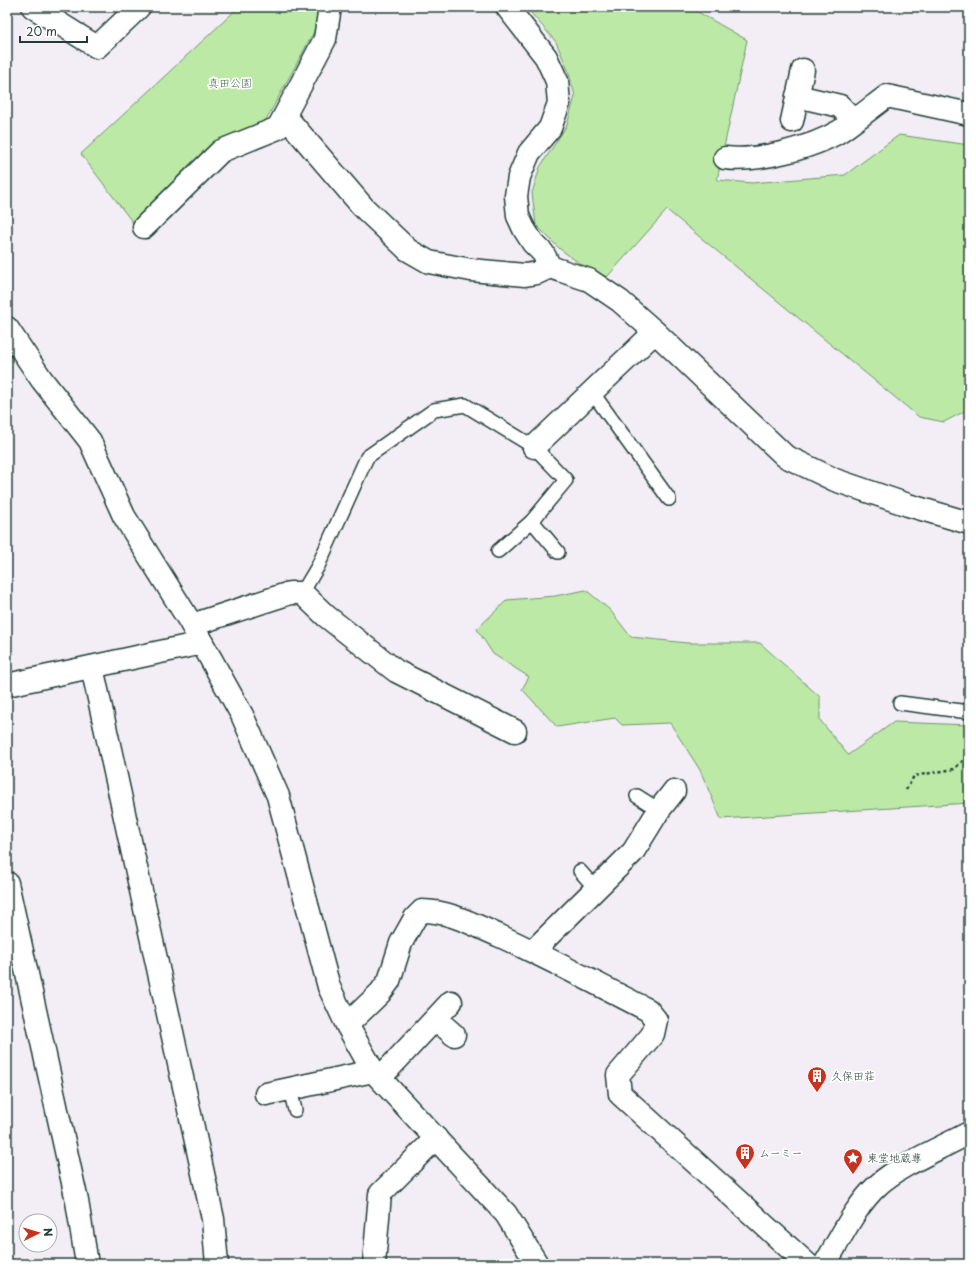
<svg xmlns="http://www.w3.org/2000/svg" width="976" height="1271" viewBox="0 0 976 1271" font-family="'Playpen Sans','Klee One',sans-serif">
  <style>
    .green { fill: #bde9a6; stroke: #6e936d }
    .lines { fill: none; stroke-linecap: round; stroke-linejoin: round }
    .lane-casing { stroke: #1f3d34; stroke-width: 16 }
    .street-casing { stroke: #1f3d34; stroke-width: 25 }
    .secondary-casing { stroke: #1f3d34; stroke-width: 25 }
    .path { stroke: #1f3d34; stroke-width: 2.5; stroke-dasharray: 3 3; stroke-linecap: butt }
    .lane { stroke: #fff; stroke-width: 13 }
    .street { stroke: #fff; stroke-width: 22 }
    .secondary { stroke: #fff; stroke-width: 22 }
    .labels { text-anchor: middle; stroke-width: 3.5; stroke-linejoin: round; paint-order: stroke }
    .park-label { font-size: 11px; fill: #3f5f4b; stroke: #fff }
    .poi-label { font-size: 11px; fill: #1f3d34; stroke: #fff; text-anchor: start }
  </style>
  <rect width="100%" height="100%" fill="#f3edf6"/>
  <filter id="ink" filterUnits="userSpaceOnUse"><feTurbulence type="fractalNoise" baseFrequency=".025" numOctaves="2"/><feDisplacementMap in="SourceGraphic" scale="8" xChannelSelector="R" yChannelSelector="G"/><feConvolveMatrix kernelMatrix="1 2 1 2 8 2 1 2 1" color-interpolation-filters="sRGB"/></filter>
  <g filter="url(#ink)">
    <g class="green">
      <path d="M239 7H318L316 28 266 120 227 138 209 149 189 167 162 201 136 227 81 154Z"/>
      <path d="M526 7H689L747 40 717 180 752 183 845 175 899 135 969 145V409L944 422 919 417 667 210 607 277 587 269 560 249 536 225 532 193 540 167 567 125 575 96 568 70 556 42Z"/>
      <path d="M586 590 610 610 631 637 687 643H760L820 697V720L848 755 894 722 969 725V803L721 819 700 770 670 723 622 725 615 718 557 727 522 689 529 677 493 654 477 629 507 600 555 596Z"/>
    </g>
    <g class="lines">
      <g class="lane-casing">
        <g id="lane">
          <path d="M592 392 669 499"/>
          <path d="M532 521 558 552"/>
          <path d="M302 593 318 566 367 457 434 410 465 405 534 447 566 480 532 521 498 551"/>
          <path d="M900 703 969 712"/>
          <path d="M637 796 659 810"/>
          <path d="M580 871 596 889"/>
          <path d="M290 1089 295 1110"/>
        </g>
      </g>
      <g class="street-casing">
        <g id="street">
          <path d="M33 7 97 47 139 7"/>
          <path d="M507 7 546 57 557 81 559 103 550 128 529 153 519 177 516 196 518 216 524 229 533 243 543 253 550 267"/>
          <path d="M797 96 840 106 853 120"/>
          <path d="M285 116 363 207 408 250 429 262 471 270 525 275 537 273 550 267 589 280 620 301 655 332 785 456 835 480 908 505 969 523"/>
          <path d="M792 121 803 70"/>
          <path d="M725 158C757 162 812 148 840 131 856 120 871 108 887 96L969 114"/>
          <path d="M144 227 221 151 278 128 325 39 330 7"/>
          <path d="M7 328 42 380 90 441 124 516 192 625 242 715 278 796 329 987 347 1025 373 1071 506 1214 537 1264"/>
          <path d="M534 447 655 332"/>
          <path d="M192 625 290 593H302L326 616 396 671 515 731"/>
          <path d="M92 667 213 1219 217 1264"/>
          <path d="M7 685 202 643"/>
          <path d="M533 951 633 852 659 810 674 791"/>
          <path d="M436 1019 454 1035"/>
          <path d="M347 1025 380 993 389 981 401 943 415 918 422 911C450 911 474 925 500 936 550 959 599 985 648 1010L656 1020 653 1034 618 1075 620 1094 807 1264"/>
          <path d="M380 1078 451 1002"/>
          <path d="M266 1094 373 1071"/>
          <path d="M374 1264 380 1194 436 1138"/>
          <path d="M825 1264C841 1238 855 1206 878 1185 898 1166 943 1147 969 1133"/>
        </g>
      </g>
      <g class="secondary-casing">
        <path id="secondary" d="M7 883 77 1201 87 1264"/>
      </g>
      <path class="path" d="M906 790 914 776 954 769 969 755"/>
      <use href="#lane" class="lane"/>
      <use href="#street" class="street"/>
      <use href="#secondary" class="secondary"/>
    </g>
  </g>
  <defs>
    <g id="building-pin" transform="scale(1)"><path d="M0 17L-7.5 6A9.5 9.5 0 1 1 7.5 6Z" fill="#c8321e" stroke="#fff"/><path d="M-4-6H4V6H1V3H-1V6H-4ZM-2.5-4.3h1.7v1.8h-1.7ZM.8-4.3h1.7v1.8H.8ZM-2.5-1h1.7V.8h-1.7ZM.8-1h1.7V.8H.8Z" fill="#fff"/></g>
    <g id="sight-pin" transform="scale(1)"><path d="M0 17L-7.5 6A9.5 9.5 0 1 1 7.5 6Z" fill="#c8321e" stroke="#fff"/><path d="M0-6L1.8-2.2L6-1.7L2.9 1.2L3.7 5.4L0 3.3L-3.7 5.4L-2.9 1.2L-6-1.7L-1.8-2.2Z" fill="#fff"/></g>
  </defs>
  <g fill-rule="evenodd">
    <use href="#building-pin" x="817" y="1076"/>
    <use href="#building-pin" x="745" y="1153"/>
    <use href="#sight-pin" x="853" y="1158"/>
  </g>
  <g class="labels">
    <g class="park-label">
      <text x="230" y="87">真田公園</text>
    </g>
    <g class="poi-label">
      <text x="831" y="1080">久保田荘</text>
      <text x="759" y="1157">ムーミー</text>
      <text x="867" y="1162">東堂地蔵尊</text>
    </g>
  </g>
  <rect width="976" height="1271" fill="none" stroke="#fff" stroke-width="24"/>
  <rect x="12" y="12" width="952" height="1247" fill="none" stroke="#1f3d34" stroke-width="1.5" filter="url(#ink)"/>
  <g transform="translate(38 1233) rotate(85)"><circle r="19" fill="#ffffff" stroke="#a5b1ae"/>
  <path d="M0-3L7 15L0 10L-7 15Z" fill="#c8321e"/>
  <text y="-6" font-size="11" font-weight="bold" text-anchor="middle" fill="#1f3d34">N</text>
  </g>
  <path d="M20 36v6h67v-6" fill="none" stroke="#1f3d34" stroke-width="2"/>
  <text x="26" y="36" font-size="12" fill="#1f3d34" stroke="#ffffff" stroke-width="3" paint-order="stroke">20 m</text>
</svg>
